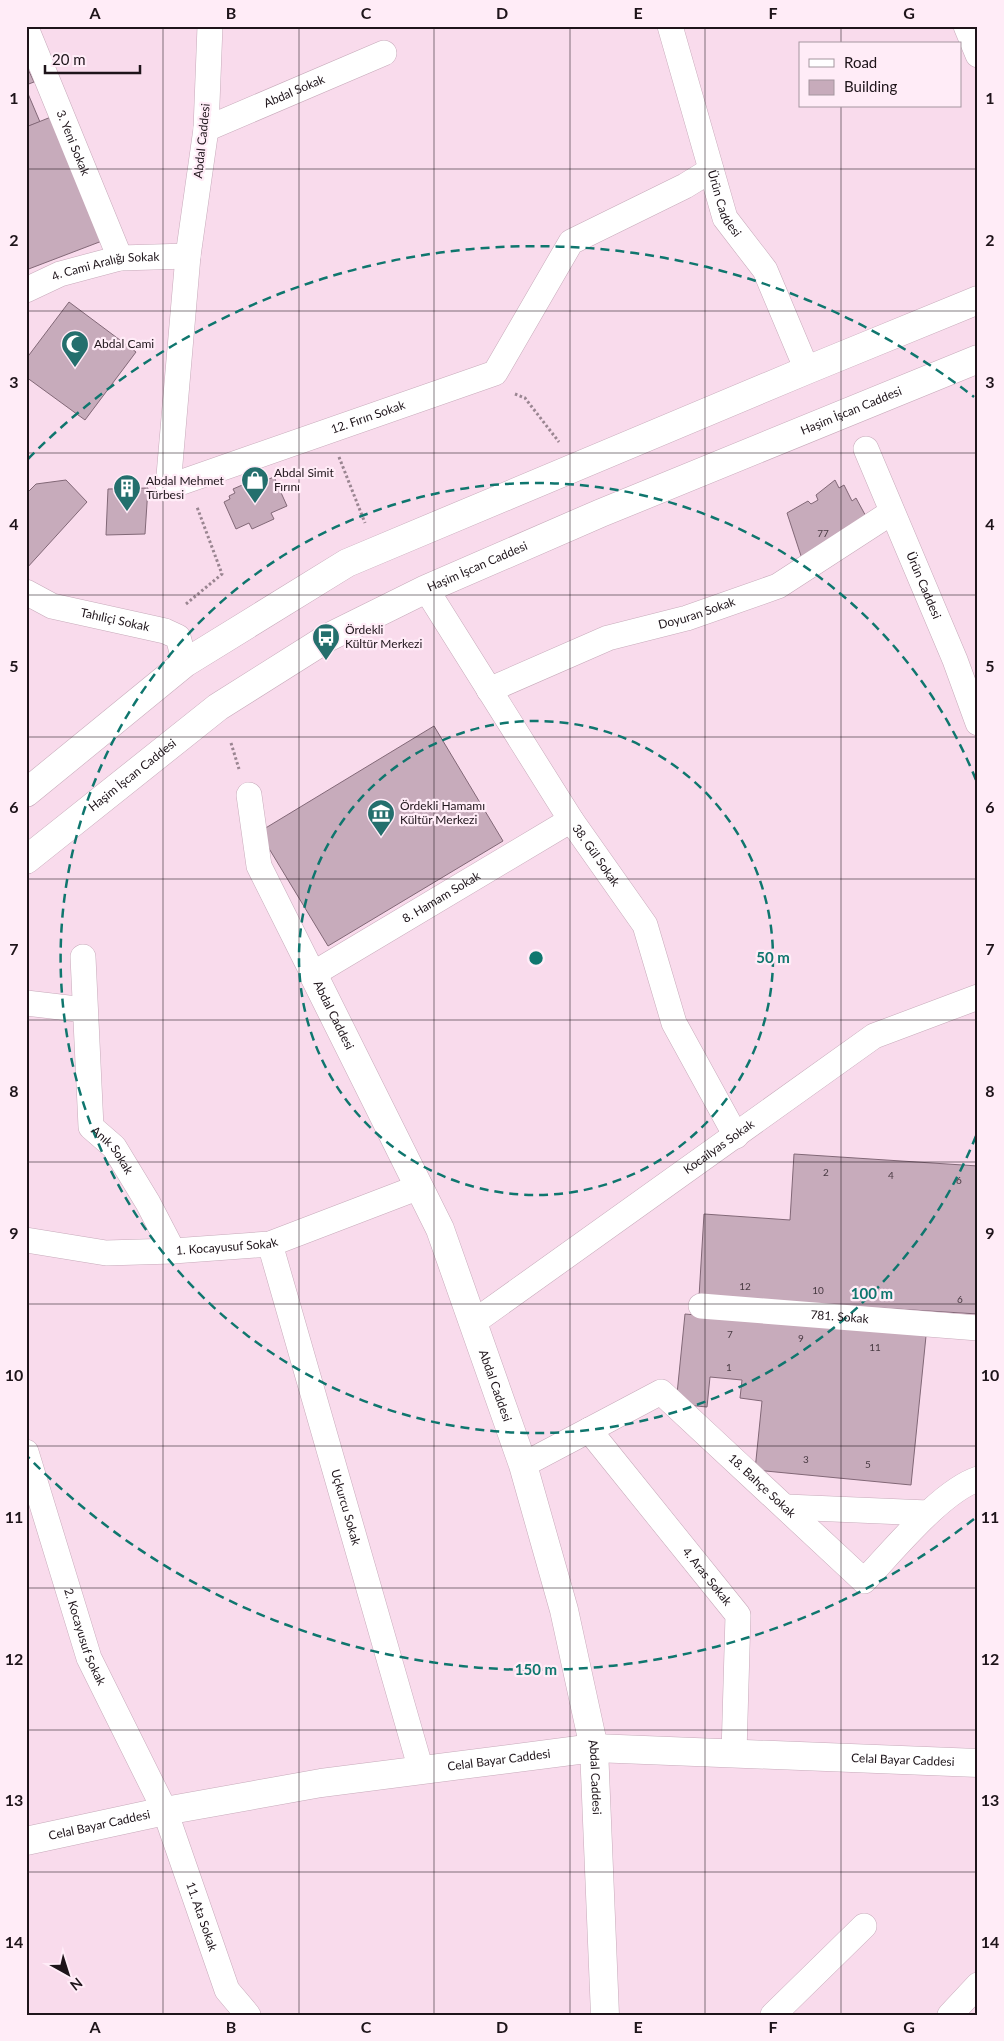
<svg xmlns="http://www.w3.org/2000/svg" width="1004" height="2041" viewBox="0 0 1004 2041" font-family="Lato,sans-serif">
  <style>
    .building { fill: #c7abbb; stroke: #826877 }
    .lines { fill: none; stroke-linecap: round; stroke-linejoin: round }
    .street-casing { stroke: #c7aaba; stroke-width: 26 }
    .secondary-casing { stroke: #c7aaba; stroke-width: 29 }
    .primary-casing { stroke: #c7aaba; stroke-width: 29 }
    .path { stroke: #9a8591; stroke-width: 3; stroke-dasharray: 2.5 2.5; stroke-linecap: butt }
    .street { stroke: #fff; stroke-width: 25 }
    .secondary { stroke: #fff; stroke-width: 28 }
    .primary { stroke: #fff; stroke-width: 28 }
    .grid { fill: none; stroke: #1e141a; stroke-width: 1; stroke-opacity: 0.55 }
    .ring { fill: none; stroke: #0f766e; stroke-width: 2.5; stroke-dasharray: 9 6 }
    .labels { text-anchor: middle; stroke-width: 4.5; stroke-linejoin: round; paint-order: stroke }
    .number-label { font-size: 10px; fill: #483a42 }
    .street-label { font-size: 12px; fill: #1e141a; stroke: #ffecf7 }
    .poi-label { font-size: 12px; fill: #1e141a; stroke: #ffecf7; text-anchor: start }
    .centre { fill: #0f766e; stroke: #ffecf7; stroke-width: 2.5 }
    .ring-label { font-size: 15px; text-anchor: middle; font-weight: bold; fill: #0f766e; stroke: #ffecf7; stroke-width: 4.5; stroke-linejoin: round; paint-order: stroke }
    .neatline { fill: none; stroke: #1e141a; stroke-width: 2 }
    .grid-label { font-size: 16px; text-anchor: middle; font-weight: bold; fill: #1e141a }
  </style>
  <rect width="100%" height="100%" fill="#f9dbec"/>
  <g class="building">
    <path d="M26 69H28L34 82 26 85Z"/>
    <path d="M26 89 40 122 26 127Z"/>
    <path d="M56 115 102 241 26 270V127Z"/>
    <path d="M69 302 136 352 85 420 26 377V359Z"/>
    <path d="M274 477 287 506 271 513 274 519 252 529 249 523 236 529 224 502 230 499 229 496 235 493 233 489 254 480 256 484Z"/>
    <path d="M66 480 87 502 26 569V494L36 484Z"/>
    <path d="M835 480 839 488 844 485 852 501 856 498 869 522 804 565 787 513 808 501 811 504 818 500 816 495Z"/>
    <path d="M148 488 145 534 106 535 108 489Z"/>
    <path d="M434 726 503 841 328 946 259 832Z"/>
    <path d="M794 1154 978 1166V1314L699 1297 704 1214 790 1220Z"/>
    <path d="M685 1314 926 1336 911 1485 755 1470 762 1401 740 1398 742 1380 710 1377 707 1407 676 1404Z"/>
  </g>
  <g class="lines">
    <g class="street-casing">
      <g id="street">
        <path id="s1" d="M210 26 206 129 188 256 168 487 495 373 571 242 685 186 711 170"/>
        <path id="s2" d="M670 26 725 218 765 270 807 370"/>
        <path d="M966 26 978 55"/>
        <path id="s3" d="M26 28 120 258"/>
        <path id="s4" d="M206 129 384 53"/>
        <path id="s5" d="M26 290 60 274 120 258 188 256"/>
        <path id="s6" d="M866 449 955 660 978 723"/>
        <path id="s7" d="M426 589 571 820 645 925 674 1023 736 1136"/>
        <path id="s8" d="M26 592 52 606 165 631 178 637 185 663"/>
        <path id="s9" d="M489 690 608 638 687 618 778 586 892 512"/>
        <path id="s10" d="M249 795 259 866 313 974 571 820"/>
        <path id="s11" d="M83 957 91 1127 114 1147 148 1203 173 1251"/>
        <path d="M26 1003 85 1010"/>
        <path id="s12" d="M26 1240 106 1253 173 1251 270 1244 419 1187"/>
        <path id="s13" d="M270 1244 421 1770"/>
        <path id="s14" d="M701 1306 978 1328"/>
        <path id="s15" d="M474 1322 874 1036 978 997"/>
        <path id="s16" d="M589 1430 738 1615 734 1753"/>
        <path id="s17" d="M26 1452 89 1658 165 1811 227 1990 248 2015"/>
        <path id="s18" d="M523 1465 661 1392 864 1581C892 1552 941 1491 978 1479"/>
        <path d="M786 1507 928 1513"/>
        <path d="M773 2015 864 1926"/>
        <path d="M950 2015 978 1985"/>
      </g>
    </g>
    <g class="secondary-casing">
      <g id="secondary">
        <path id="s19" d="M313 974 440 1229 523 1465 564 1610 594 1748 605 2015"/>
        <path id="s20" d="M26 1841 165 1811 321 1783 594 1748 978 1763"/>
      </g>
    </g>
    <g class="primary-casing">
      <g id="primary">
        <path d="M26 793 185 663 347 563 807 370 978 300"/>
        <path id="s21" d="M26 860 218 707 329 637 426 589 601 513 978 359"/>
      </g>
    </g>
    <g class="path">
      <path d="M515 394 525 398 559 442"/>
      <path d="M339 457 365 523"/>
      <path d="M186 604 222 574 197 507"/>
      <path d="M231 743 239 769"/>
    </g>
    <use href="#street" class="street"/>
    <use href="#secondary" class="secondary"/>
    <use href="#primary" class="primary"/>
  </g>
  <path class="grid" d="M163 26V2015M299 26V2015M434 26V2015M570 26V2015M705 26V2015M841 26V44M841 106V2015M26 169H978M26 311H978M26 453H978M26 595H978M26 737H978M26 879H978M26 1020H978M26 1162H978M26 1304H978M26 1446H978M26 1588H978M26 1730H978M26 1872H978"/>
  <g class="ring">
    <circle cx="536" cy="958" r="237"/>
    <path d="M976 1136A475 475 0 1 1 976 780"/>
    <path d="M974 1519A712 712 0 0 1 28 1457M28 459A712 712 0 0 1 974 397"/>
  </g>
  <defs>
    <g id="mosque-pin" transform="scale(1.4375)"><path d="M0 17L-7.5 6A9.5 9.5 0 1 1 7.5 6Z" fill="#246f6d" stroke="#ffecf7"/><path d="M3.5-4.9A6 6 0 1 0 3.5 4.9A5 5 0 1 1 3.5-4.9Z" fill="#fff"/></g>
    <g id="shop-pin" transform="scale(1.4375)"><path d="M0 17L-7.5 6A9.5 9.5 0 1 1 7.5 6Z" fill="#246f6d" stroke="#ffecf7"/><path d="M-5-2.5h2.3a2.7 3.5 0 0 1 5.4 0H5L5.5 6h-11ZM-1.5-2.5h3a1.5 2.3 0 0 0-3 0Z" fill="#fff"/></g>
    <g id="building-pin" transform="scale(1.4375)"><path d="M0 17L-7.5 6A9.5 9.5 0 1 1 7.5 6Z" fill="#246f6d" stroke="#ffecf7"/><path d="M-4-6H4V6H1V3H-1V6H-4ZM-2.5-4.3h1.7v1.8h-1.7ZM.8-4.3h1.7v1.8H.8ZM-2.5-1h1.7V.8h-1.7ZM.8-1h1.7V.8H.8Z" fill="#fff"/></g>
    <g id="bus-pin" transform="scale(1.4375)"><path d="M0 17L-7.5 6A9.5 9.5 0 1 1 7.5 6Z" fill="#246f6d" stroke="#ffecf7"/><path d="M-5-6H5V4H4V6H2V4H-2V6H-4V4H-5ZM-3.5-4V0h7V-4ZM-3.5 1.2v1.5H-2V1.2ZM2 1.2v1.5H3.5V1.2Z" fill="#fff"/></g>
    <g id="museum-pin" transform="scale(1.4375)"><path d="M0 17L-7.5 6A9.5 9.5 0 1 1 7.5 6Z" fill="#246f6d" stroke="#ffecf7"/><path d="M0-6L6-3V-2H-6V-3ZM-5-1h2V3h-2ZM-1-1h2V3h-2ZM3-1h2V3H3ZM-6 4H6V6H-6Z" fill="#fff"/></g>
  </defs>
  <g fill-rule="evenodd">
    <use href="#mosque-pin" x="75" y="344"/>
    <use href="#shop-pin" x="255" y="480"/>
    <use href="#building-pin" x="127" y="488"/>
    <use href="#bus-pin" x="326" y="637"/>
    <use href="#museum-pin" x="381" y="813"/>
  </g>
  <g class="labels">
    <g class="number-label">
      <text x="823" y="537">77</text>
      <text x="826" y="1176">2</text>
      <text x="891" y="1179">4</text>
      <text x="959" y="1184">6</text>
      <text x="745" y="1290">12</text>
      <text x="818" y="1294">10</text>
      <text x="960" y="1303">6</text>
      <text x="730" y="1338">7</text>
      <text x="801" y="1342">9</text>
      <text x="875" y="1351">11</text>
      <text x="729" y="1371">1</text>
      <text x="806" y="1463">3</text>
      <text x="868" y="1468">5</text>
    </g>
    <g class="street-label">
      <text dy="4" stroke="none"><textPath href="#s4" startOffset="96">Abdal Sokak</textPath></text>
      <text transform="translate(202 141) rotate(-84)" y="4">Abdal Caddesi</text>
      <text dy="4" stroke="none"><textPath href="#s3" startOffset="124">3. Yeni Sokak</textPath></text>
      <text dy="4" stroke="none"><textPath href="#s2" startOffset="186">Ürün Caddesi</textPath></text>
      <text dy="4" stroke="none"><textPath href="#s5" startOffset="84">4. Cami Aralığı Sokak</textPath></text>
      <text dy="4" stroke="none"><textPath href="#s21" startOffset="946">Haşim İşcan Caddesi</textPath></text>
      <text dy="4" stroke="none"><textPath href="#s1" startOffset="675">12. Fırın Sokak</textPath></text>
      <text dy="4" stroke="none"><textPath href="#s21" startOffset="541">Haşim İşcan Caddesi</textPath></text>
      <text dy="4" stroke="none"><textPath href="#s6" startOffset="148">Ürün Caddesi</textPath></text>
      <text dy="4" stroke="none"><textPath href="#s9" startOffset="222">Doyuran Sokak</textPath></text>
      <text dy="4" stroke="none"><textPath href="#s8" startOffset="94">Tahıliçi Sokak</textPath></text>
      <text dy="4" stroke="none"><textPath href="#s21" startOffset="136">Haşim İşcan Caddesi</textPath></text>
      <text dy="4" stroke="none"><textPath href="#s7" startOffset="316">38. Gül Sokak</textPath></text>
      <text dy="4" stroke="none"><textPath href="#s10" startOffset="342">8. Hamam Sokak</textPath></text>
      <text dy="4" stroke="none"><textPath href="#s19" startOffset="46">Abdal Caddesi</textPath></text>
      <text dy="4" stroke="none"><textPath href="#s15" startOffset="301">Kocailyas Sokak</textPath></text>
      <text dy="4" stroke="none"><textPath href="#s11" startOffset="202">Anık Sokak</textPath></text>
      <text dy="4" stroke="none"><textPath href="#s12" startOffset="202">1. Kocayusuf Sokak</textPath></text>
      <text dy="4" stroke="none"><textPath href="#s14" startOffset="139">781. Sokak</textPath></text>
      <text dy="4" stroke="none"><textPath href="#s19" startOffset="451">Abdal Caddesi</textPath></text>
      <text dy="4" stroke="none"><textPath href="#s18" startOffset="294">18. Bahçe Sokak</textPath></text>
      <text dy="4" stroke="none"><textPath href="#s13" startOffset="274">Uçkurcu Sokak</textPath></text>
      <text dy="4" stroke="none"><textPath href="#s16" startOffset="188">4. Aras Sokak</textPath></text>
      <text dy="4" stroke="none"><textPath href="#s17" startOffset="194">2. Kocayusuf Sokak</textPath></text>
      <text dy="4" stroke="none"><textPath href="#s20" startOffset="480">Celal Bayar Caddesi</textPath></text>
      <text dy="4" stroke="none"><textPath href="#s20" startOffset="885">Celal Bayar Caddesi</textPath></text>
      <text dy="4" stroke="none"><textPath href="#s19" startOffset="856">Abdal Caddesi</textPath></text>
      <text dy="4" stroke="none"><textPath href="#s20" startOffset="75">Celal Bayar Caddesi</textPath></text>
      <text dy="4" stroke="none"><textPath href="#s17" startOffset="498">11. Ata Sokak</textPath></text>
    </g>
    <g class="poi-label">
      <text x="94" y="348">Abdal Cami</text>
      <text x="274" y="477">Abdal Simit<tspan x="274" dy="14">Fırını</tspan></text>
      <text x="146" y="485">Abdal Mehmet<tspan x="146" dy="14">Türbesi</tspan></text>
      <text x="345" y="634">Ördekli<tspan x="345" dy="14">Kültür Merkezi</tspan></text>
      <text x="400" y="810">Ördekli Hamamı<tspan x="400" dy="14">Kültür Merkezi</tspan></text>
    </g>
  </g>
  <circle cx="536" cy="958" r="8" class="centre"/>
  <g class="ring-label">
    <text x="773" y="963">50 m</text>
    <text x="872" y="1299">100 m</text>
    <text x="536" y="1675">150 m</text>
  </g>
  <rect width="1004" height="2041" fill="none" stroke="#ffecf7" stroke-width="55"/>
  <rect x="799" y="42" width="162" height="65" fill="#ffecf7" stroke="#a5969f"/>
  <rect x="809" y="59" width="25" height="8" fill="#ffffff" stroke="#a5969f"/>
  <text x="844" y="68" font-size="15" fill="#1e141a">Road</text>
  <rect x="809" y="80" width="25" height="15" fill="#c7abbb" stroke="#a5969f"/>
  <text x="844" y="92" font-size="15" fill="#1e141a">Building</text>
  <g transform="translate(68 1974) rotate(141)" stroke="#ffecf7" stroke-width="4" paint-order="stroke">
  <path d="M0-4L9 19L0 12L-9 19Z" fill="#1e141a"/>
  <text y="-8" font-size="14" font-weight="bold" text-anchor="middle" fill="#1e141a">N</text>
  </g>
  <path d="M45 65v8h95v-8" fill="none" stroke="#1e141a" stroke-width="2.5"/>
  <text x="52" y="65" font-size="15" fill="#1e141a" stroke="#ffecf7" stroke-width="4" paint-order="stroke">20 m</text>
  <rect x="28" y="28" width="948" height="1986" class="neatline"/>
  <g class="grid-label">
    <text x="95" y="19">A</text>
    <text x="231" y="19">B</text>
    <text x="366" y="19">C</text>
    <text x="502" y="19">D</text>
    <text x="638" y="19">E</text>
    <text x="773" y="19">F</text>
    <text x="909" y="19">G</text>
    <text x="14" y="104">1</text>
    <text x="990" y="104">1</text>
    <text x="14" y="246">2</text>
    <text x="990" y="246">2</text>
    <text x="14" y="388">3</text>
    <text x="990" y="388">3</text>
    <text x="14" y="530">4</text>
    <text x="990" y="530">4</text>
    <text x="14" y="672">5</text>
    <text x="990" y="672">5</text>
    <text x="14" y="813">6</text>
    <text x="990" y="813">6</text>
    <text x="14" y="955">7</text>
    <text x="990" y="955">7</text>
    <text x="14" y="1097">8</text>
    <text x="990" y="1097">8</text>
    <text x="14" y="1239">9</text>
    <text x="990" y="1239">9</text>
    <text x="14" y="1381">10</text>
    <text x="990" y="1381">10</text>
    <text x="14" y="1523">11</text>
    <text x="990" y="1523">11</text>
    <text x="14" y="1665">12</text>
    <text x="990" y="1665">12</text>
    <text x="14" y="1806">13</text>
    <text x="990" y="1806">13</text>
    <text x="14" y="1948">14</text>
    <text x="990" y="1948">14</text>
    <text x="95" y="2033">A</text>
    <text x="231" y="2033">B</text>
    <text x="366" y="2033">C</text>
    <text x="502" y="2033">D</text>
    <text x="638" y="2033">E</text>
    <text x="773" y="2033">F</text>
    <text x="909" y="2033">G</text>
  </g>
</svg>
